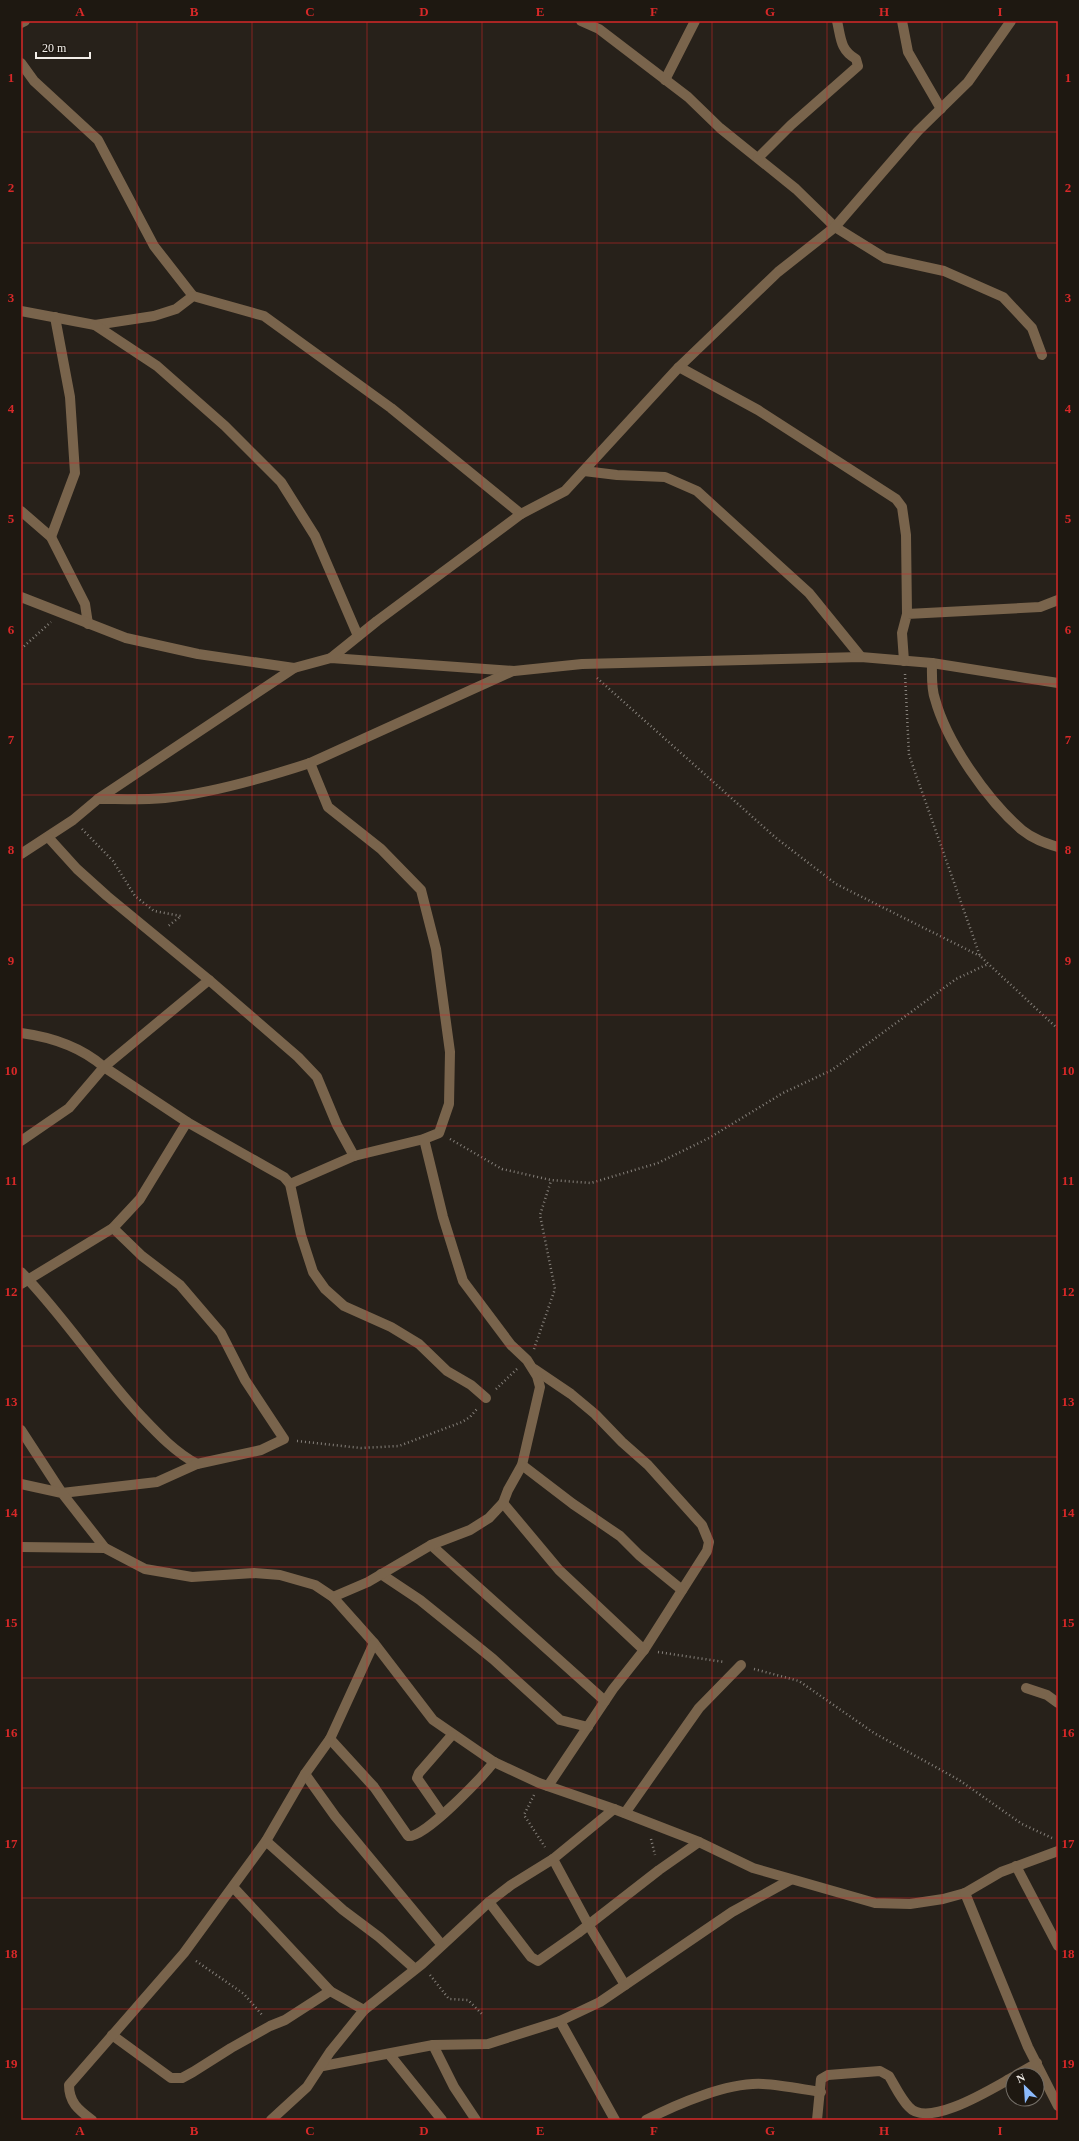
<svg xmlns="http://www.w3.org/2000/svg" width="1079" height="2141" viewBox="0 0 1079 2141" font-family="'Times New Roman',serif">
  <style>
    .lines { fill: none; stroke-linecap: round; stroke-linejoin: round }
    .path { stroke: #86817b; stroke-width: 2.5; stroke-dasharray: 1 3; stroke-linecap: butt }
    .street { stroke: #79644c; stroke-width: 10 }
    .grid { fill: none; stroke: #d62828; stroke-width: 1; stroke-opacity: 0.55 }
    .neatline { fill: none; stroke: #d62828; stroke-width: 1.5 }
    .grid-label { font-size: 13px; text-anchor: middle; font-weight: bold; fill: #d62828 }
  </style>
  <rect width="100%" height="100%" fill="#27211a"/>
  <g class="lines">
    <g class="path">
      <path d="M21 649 51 622"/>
      <path d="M905 674 909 755 980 956 1058 1029"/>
      <path d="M597 678 776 838 836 884 980 956"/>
      <path d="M82 829 113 861 135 896 154 911 181 916 167 927"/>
      <path d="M450 1139 502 1169 551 1180 591 1183 658 1163 709 1138 783 1093 832 1070 956 979 988 964"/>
      <path d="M534 1349 555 1289 540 1215 551 1181"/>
      <path d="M496 1389 517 1369"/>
      <path d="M297 1441 361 1448 399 1446 462 1422 470 1417 477 1409"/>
      <path d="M658 1652 724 1662"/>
      <path d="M754 1669 799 1681 874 1733 959 1780 1022 1824 1052 1838"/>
      <path d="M534 1795 524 1815 545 1847"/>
      <path d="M651 1839 655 1855"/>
      <path d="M196 1961 244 1994 263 2016"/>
      <path d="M430 1975 449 1999 468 2000 483 2015"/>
    </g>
    <g class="street">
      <path d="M581 21 599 29 688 97 720 128 796 189 835 227 885 258 944 271 1003 297 1032 328 1042 355"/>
      <path d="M902 21 908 52 941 109"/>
      <path d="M21 23 25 21"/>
      <path d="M21 63 34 81 98 140 154 246 193 296"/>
      <path d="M665 80 695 21"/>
      <path d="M758 158 791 125 858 66 856 59C840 50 841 38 837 21"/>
      <path d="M21 311 95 325 154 316 176 309 193 296 264 316 391 408 521 514"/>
      <path d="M95 325 157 366 225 426 281 482 315 536 358 636"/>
      <path d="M679 367 758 410 896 499 902 507 906 535 907 614"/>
      <path d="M584 471 617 475 665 477 697 491 809 593 861 657"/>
      <path d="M21 511 51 537 85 604 88 624"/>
      <path d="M51 537 75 473 70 397 55 317"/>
      <path d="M21 597 126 638 198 654 294 668 331 658 514 671 582 664 861 657 932 663 1058 683"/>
      <path d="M331 658 377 621 521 514 565 491 679 367 778 272 835 227 918 131 968 82 1011 21"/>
      <path d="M904 661 902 633 907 614 1040 607 1058 600"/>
      <path d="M932 663C932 674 931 688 935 699 947 743 988 801 1022 830 1033 839 1045 843 1058 847"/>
      <path d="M98 799C120 799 143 800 165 798 213 793 264 778 310 763L513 671"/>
      <path d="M21 854 73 820 98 799 294 668"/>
      <path d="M209 980 298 1057 317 1077 337 1125 354 1156"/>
      <path d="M21 1033C51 1037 81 1047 104 1067L187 1122 284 1177 290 1184 301 1235 313 1272 325 1289 344 1306 391 1327 419 1344 447 1371 471 1385 486 1398"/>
      <path d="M21 1141 69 1108 104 1067 209 980 107 896 77 869 48 837"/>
      <path d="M290 1184 354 1156 424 1139 439 1133 449 1104 450 1052 436 949 421 890 381 849 328 807 310 763"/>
      <path d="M21 1272C65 1317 99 1371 142 1417 159 1435 175 1452 197 1464"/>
      <path d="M21 1284 113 1228 140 1199 187 1122"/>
      <path d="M534 1369 571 1394 595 1414 622 1442 648 1465 702 1525 709 1542 707 1551 644 1650 613 1689 548 1786"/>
      <path d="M21 1430 62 1493 157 1482 197 1464 261 1450 284 1439 245 1380 221 1333 180 1285 142 1256 113 1228"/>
      <path d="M522 1465 573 1504 620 1536 639 1555 682 1590"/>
      <path d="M21 1484 62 1493 105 1548 145 1569 192 1577 254 1573 280 1575 315 1585 333 1597 374 1643 433 1720 494 1762 539 1783 614 1809 699 1842 753 1868 875 1903 910 1904 943 1899 965 1893 1001 1872 1058 1851"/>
      <path d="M503 1503 559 1570 644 1650"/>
      <path d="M431 1545 605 1701"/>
      <path d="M21 1547 105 1548"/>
      <path d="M381 1574 420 1600 493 1659 560 1720 588 1727"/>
      <path d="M333 1597 368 1582 431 1545 470 1530 489 1518 503 1503 508 1490 522 1465 540 1387 537 1376 527 1360 511 1345 463 1281 443 1217 424 1139"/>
      <path d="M1026 1688 1047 1695 1058 1703"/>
      <path d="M330 1739 374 1787 408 1836C424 1839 482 1777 494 1762"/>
      <path d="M305 1774 335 1816 441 1944"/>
      <path d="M625 1813 699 1708 741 1665"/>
      <path d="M442 1814 417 1778 419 1773 452 1735"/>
      <path d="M266 1841 343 1910 379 1937 415 1969"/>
      <path d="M553 1859 588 1924 625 1985"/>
      <path d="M1016 1866 1058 1946"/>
      <path d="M233 1887 330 1991 364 2010"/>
      <path d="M965 1893 1028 2047 1058 2106"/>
      <path d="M489 1902 531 1957 538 1961 578 1933 659 1870 699 1842"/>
      <path d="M560 2021 615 2120"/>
      <path d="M112 2035 171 2078H182L193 2072 231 2048 270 2026 285 2020 330 1991"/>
      <path d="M433 2045 454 2087 476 2120"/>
      <path d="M389 2054 442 2120"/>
      <path d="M323 2066 433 2045 488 2044 560 2021 600 2002 732 1912 790 1880"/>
      <path d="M1016 2075 1037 2063"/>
      <path d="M92 2120C79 2110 69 2103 69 2085L184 1953 266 1841 305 1774 330 1739 374 1643"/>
      <path d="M271 2120 307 2087 330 2052 364 2010 422 1964 489 1902 511 1885 553 1859 614 1809"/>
      <path d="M646 2120C677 2104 728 2082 763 2084 782 2085 801 2089 821 2092"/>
      <path d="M817 2120 821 2079 828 2075 880 2071 889 2076C895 2086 901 2099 909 2107 928 2129 993 2088 1013 2077"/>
    </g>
  </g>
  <path class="grid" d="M137 21V2120M252 21V2120M367 21V2120M482 21V2120M597 21V2120M712 21V2120M827 21V2120M942 21V2120M21 132H1058M21 243H1058M21 353H1058M21 463H1058M21 574H1058M21 684H1058M21 795H1058M21 905H1058M21 1015H1058M21 1126H1058M21 1236H1058M21 1346H1058M21 1457H1058M21 1567H1058M21 1678H1058M21 1788H1058M21 1898H1058M21 2009H1058"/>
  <rect width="1079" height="2141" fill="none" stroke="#1e1811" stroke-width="44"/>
  <g transform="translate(1025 2087) rotate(335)"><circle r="19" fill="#1e1811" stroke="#736e67"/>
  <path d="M0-3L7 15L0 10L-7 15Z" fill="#8bbafc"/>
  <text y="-6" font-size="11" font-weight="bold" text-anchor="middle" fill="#f2eee9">N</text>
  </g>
  <path d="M36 52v6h54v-6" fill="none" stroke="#f2eee9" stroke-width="2"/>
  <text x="42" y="52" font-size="12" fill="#f2eee9" stroke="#1e1811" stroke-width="3" paint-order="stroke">20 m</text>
  <rect x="22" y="22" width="1035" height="2097" class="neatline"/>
  <g class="grid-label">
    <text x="80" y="16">A</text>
    <text x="194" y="16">B</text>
    <text x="310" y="16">C</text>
    <text x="424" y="16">D</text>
    <text x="540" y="16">E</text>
    <text x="654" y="16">F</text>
    <text x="770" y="16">G</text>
    <text x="884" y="16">H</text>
    <text x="1000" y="16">I</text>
    <text x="11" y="82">1</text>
    <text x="1068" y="82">1</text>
    <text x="11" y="192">2</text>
    <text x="1068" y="192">2</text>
    <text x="11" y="302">3</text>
    <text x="1068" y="302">3</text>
    <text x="11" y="413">4</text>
    <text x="1068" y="413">4</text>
    <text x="11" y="523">5</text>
    <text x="1068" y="523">5</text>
    <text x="11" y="634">6</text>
    <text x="1068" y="634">6</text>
    <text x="11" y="744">7</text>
    <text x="1068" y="744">7</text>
    <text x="11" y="854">8</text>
    <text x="1068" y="854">8</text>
    <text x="11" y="965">9</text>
    <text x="1068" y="965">9</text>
    <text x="11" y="1075">10</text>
    <text x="1068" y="1075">10</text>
    <text x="11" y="1185">11</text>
    <text x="1068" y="1185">11</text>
    <text x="11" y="1296">12</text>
    <text x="1068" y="1296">12</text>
    <text x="11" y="1406">13</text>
    <text x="1068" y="1406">13</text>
    <text x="11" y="1517">14</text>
    <text x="1068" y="1517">14</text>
    <text x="11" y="1627">15</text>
    <text x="1068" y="1627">15</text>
    <text x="11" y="1737">16</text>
    <text x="1068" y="1737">16</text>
    <text x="11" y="1848">17</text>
    <text x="1068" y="1848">17</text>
    <text x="11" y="1958">18</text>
    <text x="1068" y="1958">18</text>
    <text x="11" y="2068">19</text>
    <text x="1068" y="2068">19</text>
    <text x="80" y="2135">A</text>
    <text x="194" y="2135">B</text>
    <text x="310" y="2135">C</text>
    <text x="424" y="2135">D</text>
    <text x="540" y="2135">E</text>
    <text x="654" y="2135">F</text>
    <text x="770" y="2135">G</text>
    <text x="884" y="2135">H</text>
    <text x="1000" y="2135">I</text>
  </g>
</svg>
